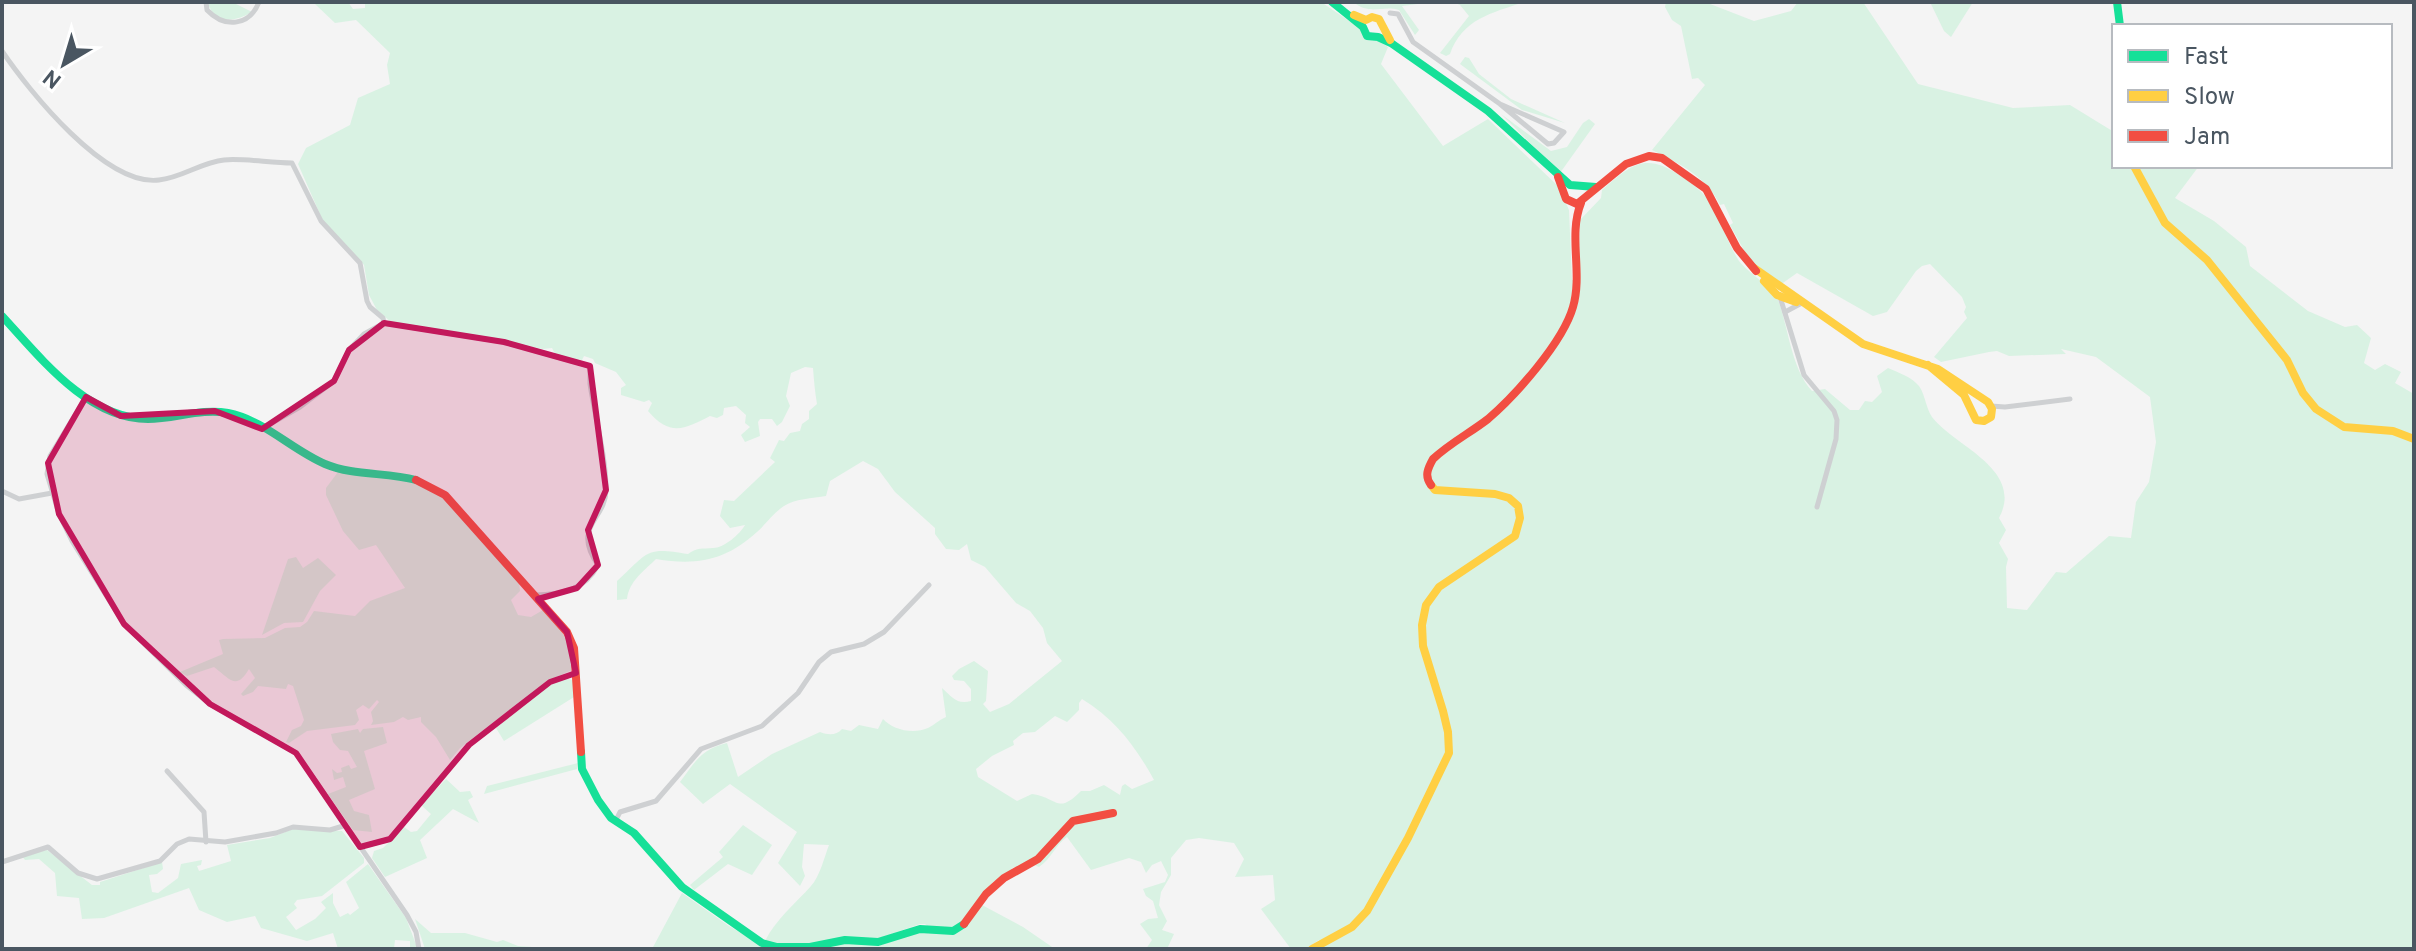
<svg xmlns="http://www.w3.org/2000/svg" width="2416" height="951" viewBox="0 0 2416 951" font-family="Overpass,sans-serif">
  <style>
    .green { fill: #d9f2e3; fill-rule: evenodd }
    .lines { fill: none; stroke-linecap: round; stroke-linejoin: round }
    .street { stroke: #ced0d2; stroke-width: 5 }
    .fast { stroke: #16e098; stroke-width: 8 }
    .slow { stroke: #ffcf43; stroke-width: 8 }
    .jam { stroke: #f24e42; stroke-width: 8 }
    .marked { fill: #c2185b; fill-opacity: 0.2; stroke: #c2185b; stroke-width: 6; stroke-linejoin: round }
  </style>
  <rect width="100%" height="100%" fill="#f4f4f4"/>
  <g class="green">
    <path d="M208 2H232L252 12C236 22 213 25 208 2Z"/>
    <path d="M316 2H348L353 9 365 8V2H1321L1388 47 1381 64 1443 146 1488 119 1559 187 1569 210 1572 280 1579 281 1580 220 1601 198 1602 190C1632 164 1645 152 1681 176 1694 185 1704 192 1712 206 1722 223 1728 244 1739 261 1748 273 1773 287 1778 300 1789 329 1791 368 1812 391L1825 389 1850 410H1859L1865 401 1872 402 1882 392 1877 376 1888 368C1897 372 1909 376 1916 383 1925 390 1925 407 1932 417 1954 446 2025 469 1999 518L2006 530 1999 543 2008 559 2006 567 2007 608 2027 610 2056 572 2066 573 2109 536 2131 538 2136 502 2149 482 2156 442 2150 397 2096 357 2061 349 2066 354 2009 356 1997 351 1989 352 1941 362 1934 357 1967 318 1964 312 1966 307 1962 297 1930 264 1922 266 1916 271 1887 312 1873 316 1797 273 1780 285 1750 261 1730 225 1733 223 1724 204 1720 205C1707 177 1679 163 1652 150L1705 85 1698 78 1692 79 1681 26 1672 20 1665 7 1666 2H1705L1754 21 1791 11 1798 2H1863L1918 84 2013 108 2070 105 2114 132V166H2199L2175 198 2214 221 2246 247 2250 266 2308 311 2345 327 2357 325 2371 338 2364 363 2375 370 2385 364 2401 372 2395 383 2414 394V949H1317L1322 946 1319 940 1305 949H1291L1261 909 1275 900 1273 875 1235 877 1244 859 1234 843 1199 838 1186 840 1171 858V875L1161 892 1159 905 1167 921 1162 930 1174 934 1167 949H1146L1152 940 1140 924 1148 919 1158 918 1153 901 1146 896 1143 889 1165 882 1168 875 1161 861 1152 865 1146 873 1141 862 1129 858 1091 870 1067 837C1055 845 1052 858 1039 867L1030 863 1012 868 1010 873 993 882 960 924 952 928 930 929 925 924H920L877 939 837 938 816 944 779 946 765 941C776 919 795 904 811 886 820 876 824 858 829 845L804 844 802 867 805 876 800 886 778 863 797 832 730 784 703 804 680 782C696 761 700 750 727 743L738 777 772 754 820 732C828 735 836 736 842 729L851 731 859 725 878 729 883 719C892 729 912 735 928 728 934 725 939 720 946 717L942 688C952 697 957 705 971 701V689L964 681 954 680 952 676 959 669 974 661 988 671 986 701 983 704 990 712 1009 704 1062 661 1047 643 1043 628 1030 611 1016 603 985 567 971 560 967 544 959 550 946 549 935 534V528L895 492 878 469 863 461 830 481 826 496C813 498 794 499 784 506 773 513 766 524 757 532 726 560 698 566 656 559 644 571 629 581 627 599L617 600V581C648 553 644 546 688 554 698 547 702 549 713 548 724 548 740 534 745 525L730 528 720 516 724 500 734 501 775 462 770 458 779 440 784 441 790 433 800 431 802 424 809 419V411L817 404C815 393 814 381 813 368L805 367 791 373 786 396 790 406 782 422 777 426 772 419H760L758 422 760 436 745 442 741 435 750 427 745 423 746 415 736 406 724 408 723 415 717 418 710 416C685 429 670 437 648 411L652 403 649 400 644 402 621 395V388L626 385 616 372 595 363 593 359 584 356 582 360 556 356 552 348 543 349 391 322 377 310 369 295 364 265 323 221 298 164 306 148 350 125 358 98 390 84 387 65 390 53 356 20 335 23 315 4ZM1082 699C1115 719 1136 747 1154 780L1132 789 1125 784 1122 786 1120 795 1104 785 1090 791H1081C1057 815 1059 798 1032 794L1017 801 978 777 976 769 992 756 1014 745 1013 741 1023 733 1035 732 1055 716 1067 722 1079 710V703Z"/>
    <path d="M1360 2H1433L1402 6 1419 30 1415 35 1399 10C1383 5 1372 15 1356 4Z"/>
    <path d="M1453 2H1524C1492 13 1462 19 1450 54L1446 56 1440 53 1469 16 1460 5Z"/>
    <path d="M1930 2H1973L1951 37 1944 31Z"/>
    <path d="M1465 57 1469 58 1479 74 1511 99 1565 123 1522 110 1460 64Z"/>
    <path d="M1501 114 1551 151 1567 147 1583 123 1589 119 1595 124 1560 173Z"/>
    <path d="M338 472 418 482 443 496 519 582 520 591 511 600 518 615 531 617 543 610C559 628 576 645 572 670L547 681 460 748 450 760 436 737 421 722V717L408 720 403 717 394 722 371 725 373 721 371 712 379 702 377 700 369 709 363 705 356 710 359 720 355 725 307 731 289 743 286 742 292 730 301 726 304 720 293 686 288 684 286 689 258 686 253 692 243 696 241 694 255 678 249 669C236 691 230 679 214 667L187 676 180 672 223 654 219 640 223 639 265 638 285 628 300 627 307 622 314 611 355 616 370 601 405 588 376 545 359 550 343 531 326 495V488Z"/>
    <path d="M296 557 303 568 318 558 336 575 320 591 303 622 284 623 262 635 288 559Z"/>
    <path d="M566 678 574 681V697L504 741 496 728 550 685Z"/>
    <path d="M383 727 387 743 364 751 375 789 349 800 354 811 369 815 372 832 353 830 328 794 346 787 343 777 334 780 332 769 337 773 342 772 341 768 349 765 351 769 357 767 348 751 340 750 333 742 331 734 358 729 360 733 363 729Z"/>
    <path d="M578 763 577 769 484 794 487 786Z"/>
    <path d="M446 779 460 792 470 791 473 797 468 800 479 823 453 809 420 840 427 858 385 877 372 858 374 851 383 848 404 827 411 832 417 831 431 814 421 805Z"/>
    <path d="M743 825 772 845 752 875 728 864 694 890 690 885 723 857 719 852Z"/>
    <path d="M293 829 342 831 364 858V863L322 896 297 900 294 904 297 908 286 917 296 930 315 919 326 908 321 902 333 893V903L340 917 348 913 350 915 359 908 346 882 368 864 406 918 417 947 410 949V941L395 940 394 949H338L333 933 307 941 261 928 255 916 227 922 199 910 189 888 104 918 82 919 79 898 57 896 55 873 39 859 25 860 22 856 47 850 92 885H100V882L162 862 163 869 157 874 149 875 152 892 158 893 178 878 181 864 202 860 201 865 197 866 199 871 231 861 227 845 270 838Z"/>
    <path d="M682 893 729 926 765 947 764 949H652Z"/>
    <path d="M982 905 1023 927 1055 949H810L834 943 874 944 918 932 962 929Z"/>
    <path d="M415 919 431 933H465L497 942 503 940 518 946 563 949H425Z"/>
  </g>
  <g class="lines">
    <g class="street">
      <path d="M206 2 207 10C224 28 249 27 259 2"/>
      <path d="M1390 13 1398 14 1413 42 1500 104 1548 144 1554 143 1564 132 1500 104"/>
      <path d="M2 51C29 91 106 187 159 180 181 178 202 162 224 160 242 158 271 163 292 163L321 221 360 263 367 301 370 307 383 318 384 323"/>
      <path d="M1780 297 1804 375 1834 411 1837 420 1836 439 1817 507"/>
      <path d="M1785 312 1800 304"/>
      <path d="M86 397 50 456 47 474 59 514 72 541 124 624 186 685 210 704 296 753 407 915 416 932 419 949"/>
      <path d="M1991 406 2005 407 2070 399"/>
      <path d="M263 428 300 407 334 381 349 350 364 334 384 323 504 342 590 366V384C595 418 606 455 606 490 606 520 571 526 598 565 585 590 561 595 535 595"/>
      <path d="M2 491 19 499 52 493"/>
      <path d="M167 771 204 812 206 842"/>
      <path d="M616 820 620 812 656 801 701 749 762 726 798 693 819 662 831 652 864 644 884 632 929 585"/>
      <path d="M360 847 390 839 469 745 550 682 576 673"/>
      <path d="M2 862 48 847 78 873 97 879 160 861 177 844 189 839 225 842 276 833 293 827 330 830 343 826"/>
    </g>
    <g class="fast">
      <path d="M1332 2 1363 27 1367 36 1378 37 1391 43 1488 111 1570 185 1596 187"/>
      <path d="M2117 2 2120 26"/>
      <path d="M2 316C40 357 87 419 148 419 175 419 201 408 228 413 264 420 292 450 325 464 354 476 386 472 416 480"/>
      <path d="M581 752 582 769 598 800 611 818 634 833 682 887 762 943 777 947H810L845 940 878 942 920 929 953 931 964 924"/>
    </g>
    <g class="slow">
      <path d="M1354 15 1366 20 1372 17 1379 19 1390 40"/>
      <path d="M2134 166 2165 223 2207 260 2287 360 2303 393 2316 409 2344 427 2393 431 2414 439"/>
      <path d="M1754 268 1863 344 1938 369 1988 402 1992 409 1991 417 1984 421 1976 420 1964 395 1928 365"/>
      <path d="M1764 281 1777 295 1796 302"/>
      <path d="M1312 949 1352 927 1367 911 1408 838 1449 753 1448 732 1443 711 1423 646 1422 625 1426 605 1439 587 1515 536 1520 518 1518 506 1509 498 1495 494 1435 490 1431 485"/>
    </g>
    <g class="jam">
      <path d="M1558 177 1566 199 1577 204 1626 164 1649 156 1662 158 1706 189 1737 248 1756 271"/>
      <path d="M416 480 445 495 567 632 574 648 581 752"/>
      <path d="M1431 485C1424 476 1428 468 1433 459 1450 443 1470 433 1488 419 1516 395 1563 342 1573 307 1583 273 1568 235 1581 203"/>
      <path d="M964 924 986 894 1004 878 1038 859 1073 821 1113 813"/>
    </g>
  </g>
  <path class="marked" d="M384 323 504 342 590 366 606 490 588 530 598 565 577 588 538 599 567 632 576 673 550 682 469 745 390 839 360 847 296 753 210 704 124 624 59 514 48 463 86 397 121 416 215 411 262 429 334 381 349 350Z"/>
  <rect width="2416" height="951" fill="none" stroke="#4a5661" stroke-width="8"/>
  <rect x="2112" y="24" width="280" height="144" fill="#ffffff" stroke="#b7bbc0" stroke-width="2"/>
  <rect x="2128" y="50" width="40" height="12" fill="#16e098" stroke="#b7bbc0" stroke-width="2"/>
  <text x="2184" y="64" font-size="24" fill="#4a5661">Fast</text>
  <rect x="2128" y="90" width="40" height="12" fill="#ffcf43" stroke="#b7bbc0" stroke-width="2"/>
  <text x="2184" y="104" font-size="24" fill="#4a5661">Slow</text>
  <rect x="2128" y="130" width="40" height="12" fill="#f24e42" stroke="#b7bbc0" stroke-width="2"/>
  <text x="2184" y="144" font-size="24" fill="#4a5661">Jam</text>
  <g transform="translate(64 64) rotate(218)" stroke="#ffffff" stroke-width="6" paint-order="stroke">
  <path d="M0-6L14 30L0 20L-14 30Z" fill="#4a5661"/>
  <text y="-12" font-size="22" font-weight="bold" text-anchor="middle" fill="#4a5661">N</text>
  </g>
</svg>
